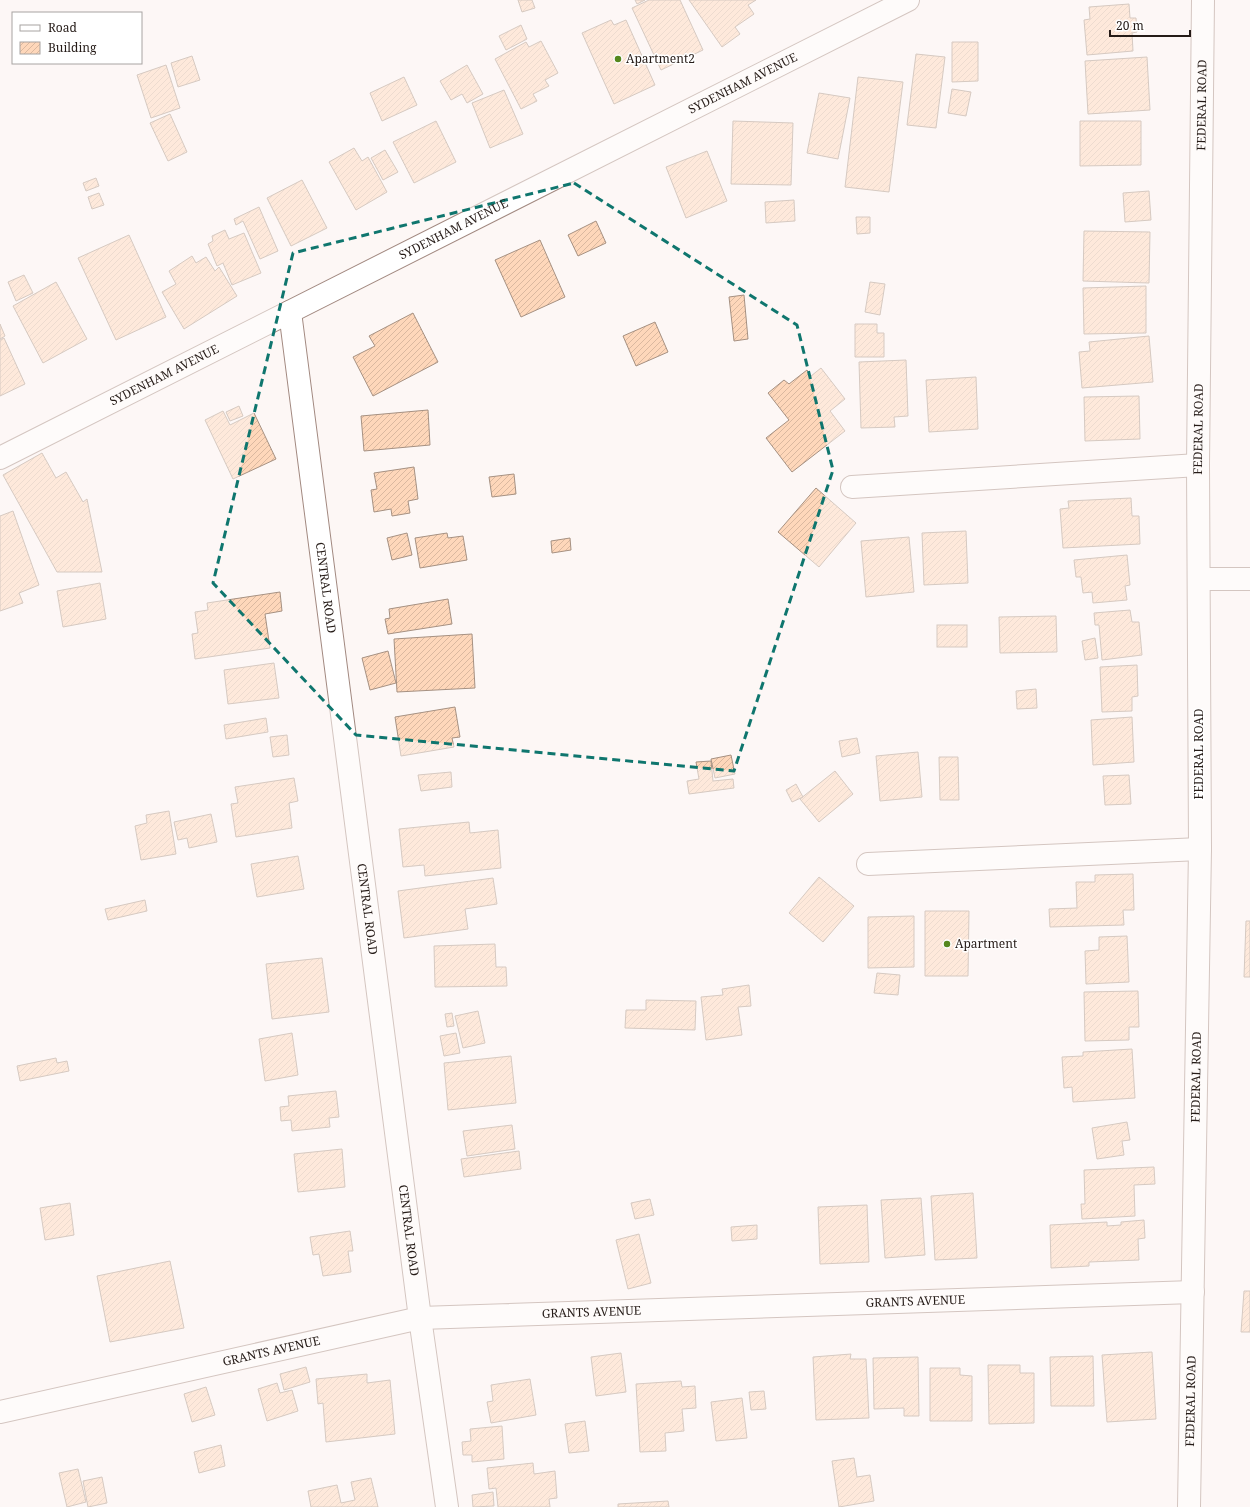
<svg xmlns="http://www.w3.org/2000/svg" width="1250" height="1507" viewBox="0 0 1250 1507" font-family="'Noto Serif',serif">
  <style>
    .building { fill: url(#building-hatch); stroke: #a69182 }
    .lines { fill: none; stroke-linecap: round; stroke-linejoin: round }
    .minor-casing { stroke: #a28980; stroke-width: 24 }
    .minor { stroke: #fff; stroke-width: 22 }
    .marked { fill: none; stroke: #0f766e; stroke-width: 3; stroke-dasharray: 8 5; stroke-linejoin: round }
    .poi-dot { fill: #55871d; stroke: #fff; stroke-width: 1.5 }
    .labels { text-anchor: middle; stroke-width: 3; stroke-linejoin: round; paint-order: stroke }
    .poi-label { font-size: 12px; fill: #251b17; stroke: #fff; text-anchor: start }
    .street-label { font-size: 12px; fill: #251b17; stroke: #fff }
  </style>
  <defs>
    <pattern id="building-hatch" width="6" height="6" patternUnits="userSpaceOnUse"><rect width="6" height="6" fill="#fed7ba"/><path d="M-1 1l2-2M0 6l6-6M5 7l2-2" fill="none" stroke="#dab89f"/></pattern>
  </defs>
  <rect width="100%" height="100%" fill="#fdf7f5"/>
  <g class="building">
    <path d="M518 0H532L535 8 522 12Z"/>
    <path d="M635 0H645L637 4Z"/>
    <path d="M649 0H680L703 50 661 70 632 8Z"/>
    <path d="M689 0H756L748 5 754 14 735 27 740 34 722 47Z"/>
    <path d="M1129 4 1130 18H1136L1137 32 1132 33 1133 51 1087 55 1084 20 1090 19 1089 7Z"/>
    <path d="M611 20 614 25 626 20 655 85 614 104 582 33Z"/>
    <path d="M521 25 527 39 506 50 499 36Z"/>
    <path d="M541 41 558 73 545 80 549 86 533 94 537 101 521 109 495 59 526 42 529 47Z"/>
    <path d="M952 42H978V81L952 82Z"/>
    <path d="M916 54 945 57 936 128 907 125Z"/>
    <path d="M192 56 200 80 178 87 171 63Z"/>
    <path d="M1147 57 1150 110 1088 114 1085 61Z"/>
    <path d="M166 65 180 108 151 118 137 75Z"/>
    <path d="M467 65 483 94 467 103 462 94 451 100 440 81Z"/>
    <path d="M404 77 417 105 382 121 370 93Z"/>
    <path d="M858 77 903 82 889 192 845 187Z"/>
    <path d="M952 89 971 92 966 116 948 113Z"/>
    <path d="M504 90 523 134 490 148 472 103Z"/>
    <path d="M819 93 850 98 838 159 807 153Z"/>
    <path d="M170 114 187 152 168 161 150 123Z"/>
    <path d="M436 121 456 162 414 183 393 142Z"/>
    <path d="M733 121 793 123 791 185 731 184Z"/>
    <path d="M1080 121H1141V165L1080 166Z"/>
    <path d="M354 148 362 161 368 157 387 192 356 210 329 162Z"/>
    <path d="M385 150 398 172 383 180 371 158Z"/>
    <path d="M707 151 727 201 686 218 666 167Z"/>
    <path d="M96 178 99 186 86 191 83 183Z"/>
    <path d="M302 180 327 228 291 246 267 198Z"/>
    <path d="M1149 191 1151 220 1125 222 1123 193Z"/>
    <path d="M99 193 104 205 92 209 88 197Z"/>
    <path d="M794 200 795 221 766 223 765 202Z"/>
    <path d="M259 207 278 251 260 259 243 221 236 225 234 219Z"/>
    <path d="M856 217H870V233L857 234Z"/>
    <path d="M596 221 606 243 578 256 568 235Z"/>
    <path d="M225 230 229 239 244 233 261 273 232 285 223 263 217 266 208 244 213 241 212 236Z"/>
    <path d="M1084 231 1150 232 1149 283 1083 281Z"/>
    <path d="M129 235 166 317 116 340 78 258Z"/>
    <path d="M540 240 565 297 521 317 495 260Z"/>
    <path d="M192 256 196 263 206 257 215 271 219 267 237 296 184 329 162 292 176 284 169 271Z"/>
    <path d="M24 275 33 293 16 301 8 282Z"/>
    <path d="M56 282 87 339 43 363 13 306Z"/>
    <path d="M870 282 885 284 880 315 865 312Z"/>
    <path d="M1146 286V333L1084 334 1083 288Z"/>
    <path d="M744 295 748 339 734 341 729 297Z"/>
    <path d="M413 313 438 362 373 396 353 357 375 346 369 336Z"/>
    <path d="M655 322 668 352 636 366 623 336Z"/>
    <path d="M0 324 5 336 0 339Z"/>
    <path d="M855 324H877V333H884V357H855Z"/>
    <path d="M1149 336 1153 382 1082 388 1079 352 1090 351 1089 342Z"/>
    <path d="M4 338 25 384 0 396V340Z"/>
    <path d="M906 360 908 416 894 417 895 427 861 428 859 362Z"/>
    <path d="M821 368 845 399 830 411 845 431 792 472 766 438 789 420 768 393 784 380 789 384 807 370 811 376Z"/>
    <path d="M976 377 978 429 929 432 926 380Z"/>
    <path d="M1139 396 1140 439 1085 441 1084 397Z"/>
    <path d="M239 406 243 416 230 421 226 412Z"/>
    <path d="M428 410 430 445 364 451 361 416Z"/>
    <path d="M223 411 230 425 254 413 276 459 233 479 205 420Z"/>
    <path d="M42 453 56 478 66 472 83 502 87 499 102 572H57L3 475Z"/>
    <path d="M414 467 418 499 408 501 410 513 392 516 391 509 374 512 371 490 377 489 374 473Z"/>
    <path d="M514 474 516 494 492 497 489 477Z"/>
    <path d="M816 488 856 523 819 567 778 532Z"/>
    <path d="M1131 498 1132 516H1139L1140 544 1063 548 1060 509 1069 508 1068 501Z"/>
    <path d="M13 511 39 585 19 593 23 603 0 611V516Z"/>
    <path d="M966 531 968 583 924 585 922 533Z"/>
    <path d="M407 533 412 555 392 560 387 538Z"/>
    <path d="M447 533 448 538 463 536 467 560 420 568 415 538Z"/>
    <path d="M909 537 914 592 866 597 861 541Z"/>
    <path d="M570 538 571 550 552 553 551 541Z"/>
    <path d="M1127 555 1130 585 1125 586 1127 600 1093 603 1092 592 1083 593 1081 577H1076L1074 560Z"/>
    <path d="M100 583 106 619 63 627 57 591Z"/>
    <path d="M280 592 282 611 265 614 270 648 195 659 192 634 198 633 195 612 208 610 207 603Z"/>
    <path d="M448 599 452 624 388 634 385 619 390 618 389 609Z"/>
    <path d="M1130 610 1132 622H1139L1142 655 1102 660 1099 625H1095L1094 613Z"/>
    <path d="M1056 616 1057 652 1000 653 999 617Z"/>
    <rect x="937" y="625" width="30" height="22"/>
    <path d="M472 634 475 688 397 692 394 639Z"/>
    <path d="M1095 638 1098 658 1085 660 1082 641Z"/>
    <path d="M388 651 396 683 370 690 362 658Z"/>
    <path d="M274 663 279 698 228 704 224 670Z"/>
    <path d="M1137 665 1138 696 1132 697V711L1102 712 1100 667Z"/>
    <path d="M1036 689 1037 708 1017 709 1016 691Z"/>
    <path d="M455 707 460 737 452 738 454 747 401 756 395 717Z"/>
    <path d="M1132 717 1134 762 1093 765 1091 720Z"/>
    <path d="M266 718 268 732 226 739 224 725Z"/>
    <path d="M287 735 289 755 273 757 270 737Z"/>
    <path d="M857 738 860 753 842 757 839 741Z"/>
    <path d="M918 752 922 797 880 801 876 756Z"/>
    <path d="M731 755 735 774 715 778 711 759Z"/>
    <path d="M939 757H958L959 800H940Z"/>
    <path d="M711 761 713 781 733 779 734 788 689 794 687 781 699 779 696 762Z"/>
    <path d="M835 771 853 794 819 822 800 799Z"/>
    <path d="M451 772 452 787 421 791 418 775Z"/>
    <path d="M1129 775 1131 804 1105 805 1103 776Z"/>
    <path d="M294 778 298 801 289 803 292 828 236 837 231 804 238 803 235 787Z"/>
    <path d="M796 784 803 797 792 802 786 790Z"/>
    <path d="M169 811 176 854 141 860 135 826 147 823 146 815Z"/>
    <path d="M211 814 217 842 189 848 187 838 178 840 174 822Z"/>
    <path d="M469 822 470 833 498 830 501 868 425 876 424 865 403 867 399 829Z"/>
    <path d="M298 856 304 889 257 897 251 864Z"/>
    <path d="M1133 874 1134 910H1123L1124 925 1050 927 1049 909 1077 908 1076 882H1095V875Z"/>
    <path d="M819 877 854 906 823 942 789 913Z"/>
    <path d="M493 878 497 904 465 909 468 929 404 938 398 891Z"/>
    <path d="M145 900 147 911 108 920 105 909Z"/>
    <path d="M925 911H969L968 976H925Z"/>
    <path d="M914 916V967L868 968V917Z"/>
    <path d="M1246 921H1250V977H1244Z"/>
    <path d="M1127 936 1129 982 1086 984 1085 951 1099 950V937Z"/>
    <path d="M495 944 496 967H506L507 986 435 987 434 946Z"/>
    <path d="M322 958 329 1012 272 1019 266 964Z"/>
    <path d="M877 973 900 975 898 995 874 993Z"/>
    <path d="M749 985 751 1006 738 1007 742 1035 706 1040 701 997 723 995 722 989Z"/>
    <path d="M1138 991 1139 1027H1129V1040L1085 1041 1084 992Z"/>
    <path d="M646 1000 696 1001 695 1030 625 1028 626 1010H646Z"/>
    <path d="M478 1011 485 1043 463 1048 455 1016Z"/>
    <path d="M452 1013 454 1026 447 1027 445 1014Z"/>
    <path d="M292 1033 298 1075 265 1081 259 1039Z"/>
    <path d="M456 1033 460 1053 444 1056 440 1036Z"/>
    <path d="M1132 1049 1135 1098 1073 1102 1072 1087 1064 1088 1062 1057 1083 1056V1052Z"/>
    <path d="M511 1056 516 1103 448 1110 444 1063Z"/>
    <path d="M56 1058 57 1063 67 1061 69 1071 20 1081 17 1066Z"/>
    <path d="M336 1091 339 1117 329 1118 330 1127 292 1131 291 1120 281 1121 280 1107 289 1106 288 1096Z"/>
    <path d="M1127 1122 1130 1140 1122 1141 1124 1155 1097 1159 1092 1128Z"/>
    <path d="M512 1125 515 1149 467 1156 463 1131Z"/>
    <path d="M342 1149 345 1187 298 1192 294 1154Z"/>
    <path d="M519 1151 521 1169 464 1177 461 1159Z"/>
    <path d="M1154 1167 1155 1184 1134 1185 1135 1216 1082 1219 1081 1204H1085L1084 1170Z"/>
    <path d="M973 1193 977 1258 935 1260 931 1196Z"/>
    <path d="M921 1198 925 1255 885 1258 881 1200Z"/>
    <path d="M650 1199 654 1215 635 1219 631 1203Z"/>
    <path d="M70 1203 74 1235 45 1240 40 1208Z"/>
    <path d="M867 1205 869 1262 820 1264 818 1207Z"/>
    <path d="M1144 1220 1145 1238 1138 1239 1139 1260 1089 1262V1266L1051 1268 1050 1225 1107 1222V1226L1121 1225V1222Z"/>
    <path d="M757 1225V1239L732 1241 731 1227Z"/>
    <path d="M350 1231 353 1251H348L351 1272 323 1276 319 1254 313 1255 310 1237Z"/>
    <path d="M639 1234 651 1283 628 1289 616 1240Z"/>
    <path d="M170 1261 184 1328 110 1342 97 1276Z"/>
    <path d="M1244 1291H1250V1332H1241Z"/>
    <path d="M1152 1352 1156 1419 1107 1422 1102 1355Z"/>
    <path d="M621 1353 626 1392 596 1396 591 1357Z"/>
    <path d="M851 1354 850 1359H866L869 1418 816 1420 813 1357Z"/>
    <path d="M1093 1356 1094 1406H1051L1050 1357Z"/>
    <path d="M918 1357 919 1416H904V1408L874 1409 873 1358Z"/>
    <path d="M988 1365H1020V1373H1034V1423L989 1424Z"/>
    <path d="M306 1367 310 1382 284 1390 280 1374Z"/>
    <path d="M930 1368H960V1375L972 1376V1421H930Z"/>
    <path d="M367 1374V1383L390 1380 395 1434 326 1442 323 1403 318 1404 316 1379Z"/>
    <path d="M530 1379 536 1415 491 1423 487 1402 493 1401 491 1385Z"/>
    <path d="M681 1381 682 1387 695 1386 696 1408 682 1409 684 1431 665 1433 666 1451 640 1452 636 1384Z"/>
    <path d="M277 1383 280 1393 292 1390 298 1411 267 1421 258 1389Z"/>
    <path d="M206 1387 215 1415 192 1422 184 1394Z"/>
    <path d="M764 1391 766 1409 751 1410 749 1392Z"/>
    <path d="M742 1398 747 1438 716 1441 711 1402Z"/>
    <path d="M585 1421 589 1451 569 1453 565 1424Z"/>
    <path d="M502 1426 504 1459 472 1462V1455H463L462 1442 471 1441 470 1429Z"/>
    <path d="M221 1445 225 1466 199 1473 194 1452Z"/>
    <path d="M854 1458 857 1477 870 1475 874 1501 839 1507 832 1461Z"/>
    <path d="M533 1463 534 1474 555 1471 557 1498 549 1499 550 1507H498L496 1488 489 1489 487 1468Z"/>
    <path d="M78 1469 86 1502 67 1507 59 1473Z"/>
    <path d="M102 1477 107 1503 88 1507 83 1481Z"/>
    <path d="M371 1478 378 1507H311L308 1491 337 1485 341 1503 355 1500 351 1482Z"/>
    <path d="M493 1492 494 1506 473 1507 472 1495Z"/>
    <path d="M668 1501 669 1507H618V1504Z"/>
  </g>
  <g class="lines">
    <g class="minor-casing">
      <g id="minor">
        <path id="s1" d="M290 312 420 1318 447 1507"/>
        <path id="s2" d="M0 458 908 0"/>
        <path d="M852 487 1198 465"/>
        <path d="M1199 579H1250"/>
        <path d="M868 864 1200 849"/>
        <path id="s3" d="M0 1412 420 1318 1193 1292"/>
        <path id="s4" d="M1189 1507 1200 849 1198 465 1203 0"/>
      </g>
    </g>
    <use href="#minor" class="minor"/>
  </g>
  <path d="M0 0H1250V1507H0ZM574 183 797 325 833 470 734 771 356 735 213 583 293 253Z" fill="#fdf7f5" fill-opacity=".55" fill-rule="evenodd"/>
  <path class="marked" d="M574 183 797 325 833 470 734 771 356 735 213 583 293 253Z"/>
  <g class="poi-dot">
    <circle cx="618" cy="59" r="4"/>
    <circle cx="947" cy="944" r="4"/>
  </g>
  <g class="labels">
    <g class="poi-label">
      <text x="626" y="63">Apartment2</text>
      <text x="955" y="948">Apartment</text>
    </g>
    <g class="street-label">
      <text dy="4" stroke="none"><textPath href="#s2" startOffset="832">SYDENHAM AVENUE</textPath></text>
      <text dy="4" stroke="none"><textPath href="#s4" startOffset="1402">FEDERAL ROAD</textPath></text>
      <text dy="4" stroke="none"><textPath href="#s2" startOffset="508">SYDENHAM AVENUE</textPath></text>
      <text dy="4" stroke="none"><textPath href="#s2" startOffset="184">SYDENHAM AVENUE</textPath></text>
      <text dy="4" stroke="none"><textPath href="#s4" startOffset="1078">FEDERAL ROAD</textPath></text>
      <text dy="4" stroke="none"><textPath href="#s1" startOffset="278">CENTRAL ROAD</textPath></text>
      <text transform="translate(1199 754) rotate(-90)" y="4">FEDERAL ROAD</text>
      <text dy="4" stroke="none"><textPath href="#s1" startOffset="602">CENTRAL ROAD</textPath></text>
      <text dy="4" stroke="none"><textPath href="#s4" startOffset="430">FEDERAL ROAD</textPath></text>
      <text dy="4" stroke="none"><textPath href="#s1" startOffset="926">CENTRAL ROAD</textPath></text>
      <text dy="4" stroke="none"><textPath href="#s3" startOffset="926">GRANTS AVENUE</textPath></text>
      <text dy="4" stroke="none"><textPath href="#s3" startOffset="602">GRANTS AVENUE</textPath></text>
      <text dy="4" stroke="none"><textPath href="#s3" startOffset="278">GRANTS AVENUE</textPath></text>
      <text dy="4" stroke="none"><textPath href="#s4" startOffset="106">FEDERAL ROAD</textPath></text>
    </g>
  </g>
  <rect x="12" y="12" width="130" height="52" fill="#ffffff" stroke="#a8a4a2"/>
  <rect x="20" y="25" width="20" height="6" fill="#ffffff" stroke="#a8a4a2"/>
  <text x="48" y="32" font-size="12" fill="#251b17">Road</text>
  <rect x="20" y="42" width="20" height="12" fill="url(#building-hatch)" stroke="#a8a4a2"/>
  <text x="48" y="52" font-size="12" fill="#251b17">Building</text>
  <path d="M1110 30v6h80v-6" fill="none" stroke="#251b17" stroke-width="2"/>
  <text x="1116" y="30" font-size="12" fill="#251b17" stroke="#ffffff" stroke-width="3" paint-order="stroke">20 m</text>
</svg>
